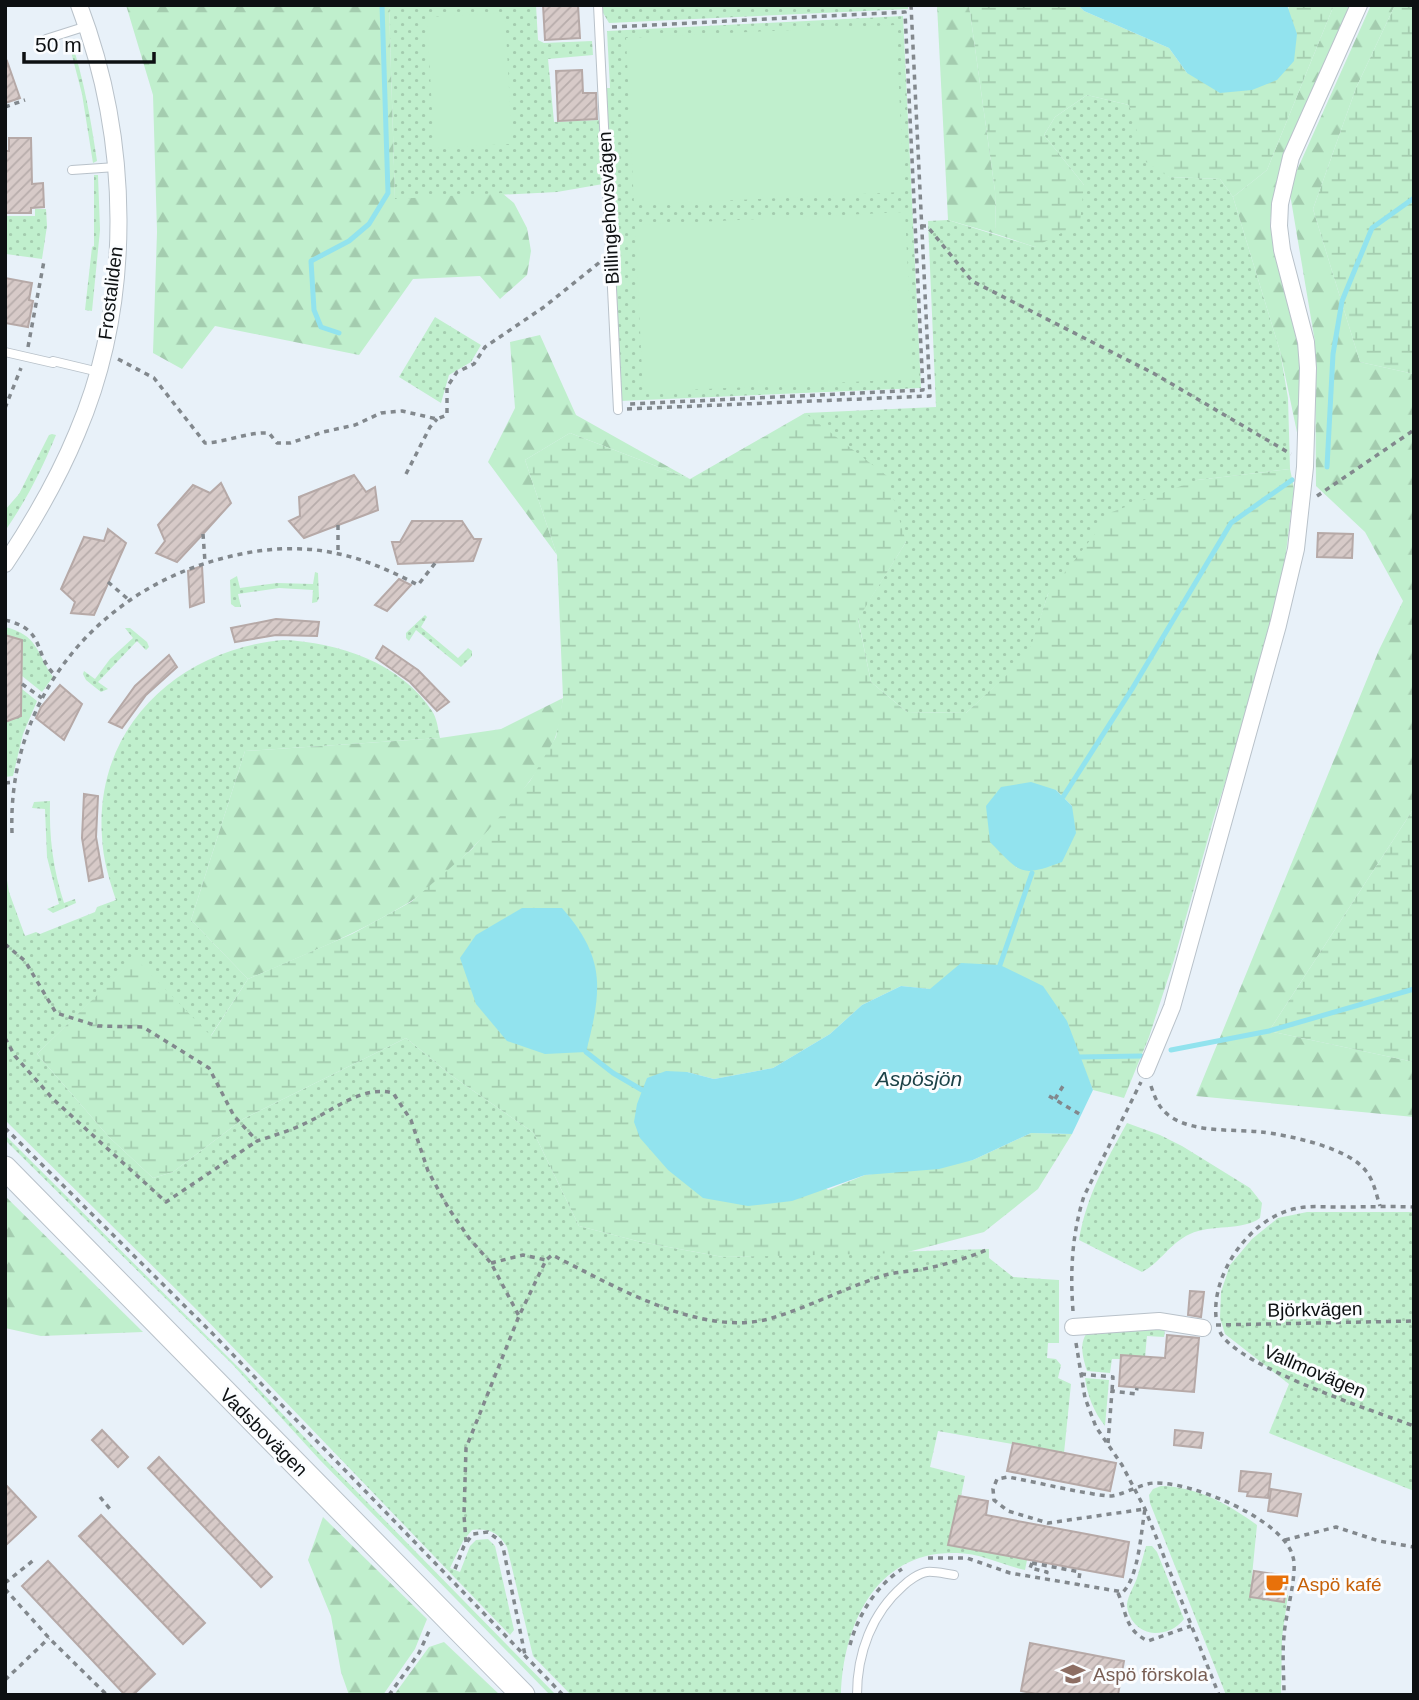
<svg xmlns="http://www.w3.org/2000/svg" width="1419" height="1700" viewBox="0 0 1419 1700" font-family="Arial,sans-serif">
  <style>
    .green { fill: url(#green-dots) }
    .forest { fill: url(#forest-firs) }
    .wetland { fill: url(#wetland-marsh); fill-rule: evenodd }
    .pitch { fill: #c0efcd }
    .water { fill: #92e3ee }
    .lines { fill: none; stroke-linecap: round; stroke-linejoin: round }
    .stream { stroke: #92e3ee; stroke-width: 5 }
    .building { fill: url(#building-hatch); stroke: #b6a9a7; stroke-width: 2 }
    .lane-casing { stroke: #b9c2ca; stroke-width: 10 }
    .street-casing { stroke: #b9c2ca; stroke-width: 18 }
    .secondary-casing { stroke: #b9c2ca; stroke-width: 25 }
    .path { stroke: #82888d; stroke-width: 3.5; stroke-dasharray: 5 5; stroke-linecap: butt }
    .lane { stroke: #fff; stroke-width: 8 }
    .street { stroke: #fff; stroke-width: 16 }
    .secondary { stroke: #fff; stroke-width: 23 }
    .labels { text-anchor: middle; stroke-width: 6; stroke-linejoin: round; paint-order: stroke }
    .street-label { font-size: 19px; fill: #0d1012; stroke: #fbfdff }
    .food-label { font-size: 19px; fill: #c56008; stroke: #fbfdff; text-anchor: start }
    .education-label { font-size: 19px; fill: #785e54; stroke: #fbfdff; text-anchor: start }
    .water-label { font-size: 21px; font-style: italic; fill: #1c4247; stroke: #fbfdff }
  </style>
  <defs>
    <pattern id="green-dots" width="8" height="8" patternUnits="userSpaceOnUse" patternTransform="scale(1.75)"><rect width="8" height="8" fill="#c0efcd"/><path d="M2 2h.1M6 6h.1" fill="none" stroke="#a4ccaf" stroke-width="1.8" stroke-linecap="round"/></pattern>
    <pattern id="forest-firs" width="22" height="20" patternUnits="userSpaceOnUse" patternTransform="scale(1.75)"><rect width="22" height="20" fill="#c0efcd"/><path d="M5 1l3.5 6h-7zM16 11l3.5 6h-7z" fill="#a4ccaf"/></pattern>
    <pattern id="wetland-marsh" width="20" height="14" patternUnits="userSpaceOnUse" patternTransform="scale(1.75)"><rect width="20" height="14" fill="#c0efcd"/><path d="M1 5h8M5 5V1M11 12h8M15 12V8" fill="none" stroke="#a4ccaf"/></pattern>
    <pattern id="building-hatch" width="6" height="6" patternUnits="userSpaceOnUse" patternTransform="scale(1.75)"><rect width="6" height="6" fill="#d7cac8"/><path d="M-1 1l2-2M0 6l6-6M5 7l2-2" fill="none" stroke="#b7acab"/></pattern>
  </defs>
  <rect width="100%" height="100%" fill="#e8f1f9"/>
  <g class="green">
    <path d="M389 5H536L538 40 544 43 592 41 593 55 548 59 554 122 599 120 603 184 557 192 395 200Z"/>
    <path d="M602 5H908V9L609 23 602 11Z"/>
    <path d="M903 16 921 388 620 401 605 88H610L607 31Z"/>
    <path d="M68 40H71C84 80 91 120 97 161L93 163 82 94Z"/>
    <path d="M1087 95 1129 105 1169 177 1220 179 1233 197 1280 351 1288 398 1290 469 1197 480 1048 594 1029 655 966 713 907 712 871 682 858 618 906 542 805 413 936 407 928 221 948 220 1035 247 1084 185 1044 135 1055 117Z"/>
    <path d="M94 175H98L100 230 92 311 85 310 92 247 94 246Z"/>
    <path d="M35 209H46L47 226 42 259 6 254 5 256V216H35Z"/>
    <path d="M435 317 481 345 471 362 449 375 441 403 399 377Z"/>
    <path d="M52 434 56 435C42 469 26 501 5 531V510L19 494 49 435Z"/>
    <path d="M315 572 318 573 319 598 317 602 312 603 313 590 279 588 238 594 241 607H235L231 604 230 580 237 576 240 588 277 583 313 584Z"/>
    <path d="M425 615 427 617 421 627 458 658 468 648 472 651V656L461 667 416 630 409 641 406 638V633Z"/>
    <path d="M5 627C38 635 36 652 53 677L42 692 22 676V640L5 635Z"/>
    <path d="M125 628H130L147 642 149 647 146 650 137 641 98 682 108 689 101 692 86 680 83 674 84 671 95 679 110 659 133 638Z"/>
    <path d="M283 640C338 642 401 663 432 711 437 718 438 729 440 738L245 751 191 920 248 979 210 1037 135 959 37 1054 109 1137 153 1178 173 1172 243 1119 406 1038 452 1076 534 1133 579 1226 641 1242 723 1257 989 1249V1258L1013 1277 1059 1280V1343H1048L1047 1358 1056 1359 1061 1365 1058 1378 1071 1384 1064 1453 938 1431 930 1467 965 1476 961 1496H959L948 1545 1027 1560 1025 1570C1003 1565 979 1553 957 1553 876 1550 843 1625 841 1695H571L533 1656 507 1547C498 1532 489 1528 472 1530L463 1541 450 1568 460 1572 470 1546 476 1540 488 1539 495 1546 514 1630 510 1635 199 1312 5 1120V868L9 892 25 936 36 932 40 934 95 912 97 907 116 900C109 879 103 859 102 837 94 727 179 649 283 640Z"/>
    <path d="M22 689 37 701 23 734 13 776 5 777V722L21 716Z"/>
    <path d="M50 801C49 837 53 869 64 903L75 899 76 903 53 913 47 909 59 904 47 857 45 809 32 808 34 802Z"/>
    <path d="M1127 1123 1160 1135 1182 1146 1250 1188 1262 1203 1260 1218C1243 1231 1211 1224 1190 1234 1170 1243 1159 1264 1142 1272L1079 1240C1086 1197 1106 1161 1127 1123Z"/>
    <path d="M5 1135 243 1372 322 1456 556 1695H550L319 1459 233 1365 5 1140Z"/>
    <path d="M1307 1212H1414V1491L1269 1433 1289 1384 1225 1334 1220 1318 1221 1292 1230 1265 1252 1239 1278 1218Z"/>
    <path d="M1165 1329 1164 1337 1147 1336 1145 1357 1122 1355 1121 1359H1112L1110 1373 1087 1371C1083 1358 1078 1341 1089 1331Z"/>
    <path d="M1085 1378 1109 1380 1105 1426C1094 1413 1087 1394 1085 1378Z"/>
    <path d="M1161 1486C1198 1487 1228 1504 1257 1525L1250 1596 1283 1602 1285 1595H1288L1282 1637 1281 1695H1226L1150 1503 1149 1495 1153 1489Z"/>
    <path d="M1146 1546H1152L1157 1552 1184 1619C1177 1628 1167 1633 1155 1633 1140 1633 1127 1619 1127 1604 1128 1595 1134 1587 1137 1578 1140 1568 1143 1557 1146 1546Z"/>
  </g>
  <g class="forest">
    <path d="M126 5H389L395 199 502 193 514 203 527 228 531 251 527 275 500 299 480 276 413 279 359 355 215 326 182 369 153 353 157 232 153 95Z"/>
    <path d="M937 5H969L995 191 996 234 948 220Z"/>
    <path d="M1334 5H1350L1276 183 1270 222 1301 346 1299 442 1280 351 1233 197 1267 170Z"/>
    <path d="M1371 5H1395L1356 88 1313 209 1360 362 1414 374V808L1269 1031 1414 1062V1117L1196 1096 1379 650 1403 601 1365 532 1316 486 1315 342 1289 188Z"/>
    <path d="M540 335 576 415 690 479 570 433 525 460 557 555 488 462 515 408 510 342Z"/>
    <path d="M563 698C561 711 560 724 556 735 542 780 449 879 408 903 357 934 302 956 248 979L191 920 245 751 440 738 501 729Z"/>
    <path d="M5 1196 143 1332 41 1336 5 1328Z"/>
    <path d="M323 1517 427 1619 415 1649 383 1695H349L341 1672 331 1616 308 1560Z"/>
    <path d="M444 1642 500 1695H394L429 1647Z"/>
  </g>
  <g class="wetland">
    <path d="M969 5H1078L1084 11 1169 48 1187 73 1289 8 1287 5H1334L1267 170 1233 197 1220 179 1169 177 1146 162 1129 105 1087 95 1055 117 1044 135 1084 185 1080 223 1035 247 996 234 995 191Z"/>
    <path d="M1395 5H1414V374L1360 362 1313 209 1356 88Z"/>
    <path d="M805 413 887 476 906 542 858 619 871 682 907 712 966 713 1028 655 1048 594 1112 512 1197 480 1290 469 1294 488 1284 569 1252 701 1214 817 1174 960 1149 1037 1124 1098 1093 1090 1079 1057 929 989 901 986 862 1005 830 1034 773 1068 714 1079 687 1072 828 1190 865 1175 973 1160 1031 1133 1072 1134 1038 1189 984 1232 904 1253 723 1257 641 1242 579 1226 534 1133 452 1076 406 1038 243 1119 173 1172 153 1178 109 1137 37 1054 135 958 211 1036 248 979 352 934 411 902 472 849 530 781 556 737 563 698 557 555 525 460 570 433 690 479ZM1056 790 1072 806 1016 868Z"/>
    <path d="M1414 808V1062L1269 1031Z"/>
  </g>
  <g class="pitch">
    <path d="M505 13 512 144 434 148 427 17Z"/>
    <path d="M896 25 904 192 634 205 626 38Z"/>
    <path d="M905 212 913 379 643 392 635 225Z"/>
  </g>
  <g class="water">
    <path d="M1078 5H1287L1297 34 1294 61 1277 80 1252 90 1220 93 1187 73 1169 48 1084 11Z"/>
    <path d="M1031 782 1056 790 1072 806 1076 833 1062 862C1019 878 1021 873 990 842L986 806 1001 787Z"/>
    <path d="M522 908H562C606 958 602 990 586 1052L545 1054 507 1041 476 1004 460 958 476 935Z"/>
    <path d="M961 963 1000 965 1043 986 1067 1021 1093 1090 1072 1134 1031 1133 973 1160 939 1169 865 1175 792 1201 748 1206 703 1198 668 1170 640 1138 634 1122 637 1104 647 1078 666 1071 687 1072 714 1079 773 1068 830 1034 862 1005 901 986 930 989Z"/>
  </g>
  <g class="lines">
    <g class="stream">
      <path d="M339 333 321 327 314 310 311 261 349 241 369 224 388 193 382 5"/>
      <path d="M1327 467 1333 354 1342 301 1372 228 1414 198"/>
      <path d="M1063 797 1132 689 1231 523 1292 480"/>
      <path d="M1000 965 1032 873"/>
      <path d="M1171 1050 1269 1031 1414 989"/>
      <path d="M586 1052 613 1073 642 1090"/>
      <path d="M1079 1057 1141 1056"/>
    </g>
  </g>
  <g class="building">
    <path d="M543 5H578L580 38 545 40Z"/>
    <path d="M7 61 20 98 5 103V62Z"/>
    <path d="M582 70 583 93H596L597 119 558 121 556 71Z"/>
    <path d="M9 138H31L32 184 43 183 44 207 31 208V213H5V151H9Z"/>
    <path d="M5 278 32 283 29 300 33 301 28 327 5 323Z"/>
    <path d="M354 475 366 492 375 487 378 510 304 538 289 521 300 516 299 497Z"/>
    <path d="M221 483 231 503 203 534 177 562 156 553 165 541 158 525 193 485 210 493Z"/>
    <path d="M412 521H462L474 539H481L473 561 398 564 392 542H400Z"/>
    <path d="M108 529 126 543 94 615 71 613 75 602 61 589 84 537 104 541Z"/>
    <path d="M1318 533 1353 534 1352 558 1317 557Z"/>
    <path d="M202 566 204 602 190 607 188 571Z"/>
    <path d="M399 579 411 585 387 611 375 605Z"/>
    <path d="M276 619 319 622 317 636 276 635 235 642 231 628Z"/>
    <path d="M5 635 22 640 21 716 5 722Z"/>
    <path d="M383 646 418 670 449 702 437 711 410 682 376 658Z"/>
    <path d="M169 655 177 667 146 695 122 728 109 722 135 686Z"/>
    <path d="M60 685 82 704 64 740 36 718 41 707Z"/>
    <path d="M84 794 98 796 96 837 103 877 89 881 82 838Z"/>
    <path d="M1190 1291 1204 1292 1201 1317 1188 1315Z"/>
    <path d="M1167 1335 1199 1338 1194 1392 1119 1386 1121 1355 1165 1358Z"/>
    <path d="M102 1430 128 1457 118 1467 92 1440Z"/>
    <path d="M1175 1430 1203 1433 1201 1448 1174 1445Z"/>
    <path d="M1013 1443 1116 1463 1110 1491 1007 1471Z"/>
    <path d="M159 1457 272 1577 261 1587 148 1468Z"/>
    <path d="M1241 1471 1271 1474 1268 1498 1247 1496 1248 1492 1239 1491Z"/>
    <path d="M5 1484 36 1517 5 1546Z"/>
    <path d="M1271 1489 1301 1494 1297 1516 1268 1511Z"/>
    <path d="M959 1496 988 1501 986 1515 1129 1542 1123 1577 948 1545Z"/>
    <path d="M101 1515 205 1623 183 1644 79 1536Z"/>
    <path d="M48 1561 155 1674 133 1695H125L22 1586Z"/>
    <path d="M1254 1571 1288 1576 1284 1602 1250 1597Z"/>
    <path d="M1030 1643 1124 1661 1118 1695H1042L1021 1691Z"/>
  </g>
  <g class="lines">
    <g class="lane-casing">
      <g id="lane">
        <path d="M598 5 618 410"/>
        <path d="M46 39 87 26"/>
        <path d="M72 170 116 167"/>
        <path d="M5 352 53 363"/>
        <path d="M53 361 99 372"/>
        <path d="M857 1695C857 1653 872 1613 903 1586 908 1581 919 1573 927 1572 934 1571 946 1574 954 1575"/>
      </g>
    </g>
    <g class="street-casing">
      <g id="street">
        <path d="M5 564C33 522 58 479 77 433 134 300 130 139 79 5"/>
        <path d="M1146 1070 1172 1007 1278 625 1296 549 1305 467 1308 368 1306 342 1282 250 1279 226 1280 204 1291 157 1359 5"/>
        <path d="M1073 1327 1159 1321 1203 1328"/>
      </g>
    </g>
    <g class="secondary-casing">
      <path id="secondary" d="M5 1168 523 1695"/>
    </g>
    <g class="path">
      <path d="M612 27 905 12 923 390 630 404"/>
      <path d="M5 107 25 100"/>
      <path d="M921 226H927L972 281 1153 373 1291 454"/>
      <path d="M28 347 44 261"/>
      <path d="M118 359 154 378 205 443C227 442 247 432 269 433L277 443H290L323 432 355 425 381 413 402 411 437 419 447 415V387L457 372 474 364 485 347 544 307 600 262"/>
      <path d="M5 408 21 368"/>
      <path d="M627 409 930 396 911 5"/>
      <path d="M406 474 430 427 437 419"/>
      <path d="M1317 496 1414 430"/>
      <path d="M338 525V553"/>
      <path d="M203 534 205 562"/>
      <path d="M108 582 129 600"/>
      <path d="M5 620C48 630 32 655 56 676"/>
      <path d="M22 684 42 698"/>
      <path d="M5 783 14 782"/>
      <path d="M12 833C7 700 97 590 224 558 261 548 301 545 339 554 367 560 393 572 418 585L436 562"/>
      <path d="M5 944 25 961 56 1013 98 1026 143 1027 209 1068 234 1116 257 1141C275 1135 293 1130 310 1121 335 1109 363 1085 393 1093L411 1120 428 1171 449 1209 469 1238 491 1263 519 1316"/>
      <path d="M5 1038 15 1056 53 1099 166 1202 257 1141"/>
      <path d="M1151 1086C1155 1098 1159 1109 1171 1117 1196 1133 1232 1129 1261 1132 1289 1135 1349 1148 1366 1171 1374 1181 1376 1194 1380 1206"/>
      <path d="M1049 1096 1081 1115"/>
      <path d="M1055 1099 1063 1086"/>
      <path d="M5 1128 211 1332 563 1695"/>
      <path d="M491 1263 523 1255 546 1260"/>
      <path d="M1073 1311C1070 1271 1072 1234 1084 1196L1141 1082"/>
      <path d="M1216 1317C1212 1274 1248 1222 1290 1210 1306 1205 1322 1207 1338 1207 1364 1207 1389 1206 1414 1207"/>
      <path d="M1216 1325 1414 1321"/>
      <path d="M1220 1332C1236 1366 1374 1411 1414 1426"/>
      <path d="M1076 1343 1085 1398 1096 1427 1122 1465 1145 1509 1219 1695"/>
      <path d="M1081 1374 1113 1377 1112 1391"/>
      <path d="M1108 1443 1112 1391 1136 1394 1137 1388"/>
      <path d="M100 1497 110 1509"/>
      <path d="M1285 1540 1336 1527 1379 1541 1414 1547"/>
      <path d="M466 1542 464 1515 466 1448 519 1316 546 1260 552 1255C613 1285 702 1339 772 1318 809 1307 845 1288 882 1276 894 1272 906 1272 918 1270 942 1266 967 1258 989 1249"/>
      <path d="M928 1558H967L1010 1573 1123 1592C1139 1576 1141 1531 1145 1509L1048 1523 1008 1511 994 1500 993 1489 997 1479 1008 1477C1041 1483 1075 1492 1108 1496 1120 1497 1139 1484 1154 1483 1190 1481 1284 1519 1293 1557 1298 1574 1285 1616 1284 1636 1282 1655 1284 1675 1284 1695"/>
      <path d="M1032 1563 1080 1572 1078 1585"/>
      <path d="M1032 1563 1030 1568 1047 1572 1045 1579"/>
      <path d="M455 1569 464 1546 473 1534 488 1532 499 1540 503 1547 525 1655"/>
      <path d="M5 1583 35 1559"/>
      <path d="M5 1589 49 1638 107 1695"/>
      <path d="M1118 1593C1127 1614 1125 1630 1148 1641L1191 1626"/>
      <path d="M850 1645C858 1615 876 1586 902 1569"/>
      <path d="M5 1680 49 1638"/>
      <path d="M389 1695 419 1653 430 1629"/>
    </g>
    <use href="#lane" class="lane"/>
    <use href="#street" class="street"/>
    <use href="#secondary" class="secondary"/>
  </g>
  <defs>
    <g id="cafe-bare" transform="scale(1.89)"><path d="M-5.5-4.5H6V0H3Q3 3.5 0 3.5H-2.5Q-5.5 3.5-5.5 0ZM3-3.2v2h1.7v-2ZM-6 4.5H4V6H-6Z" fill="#e8710a" stroke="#fbfdff" stroke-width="2.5" paint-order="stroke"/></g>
    <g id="school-bare" transform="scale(1.89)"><path d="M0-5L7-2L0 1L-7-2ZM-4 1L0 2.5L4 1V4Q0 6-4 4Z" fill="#8d6e63" stroke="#fbfdff" stroke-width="2.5" paint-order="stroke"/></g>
  </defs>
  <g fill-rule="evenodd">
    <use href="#cafe-bare" x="1277" y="1584"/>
    <use href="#school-bare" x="1073" y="1674"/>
  </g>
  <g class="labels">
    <g class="street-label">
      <text transform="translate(608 208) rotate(-93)" y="7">Billingehovsvägen</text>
      <text transform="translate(110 293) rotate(-83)" y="7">Frostaliden</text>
      <text transform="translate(1315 1309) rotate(-1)" y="7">Björkvägen</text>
      <text transform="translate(1315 1371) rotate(23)" y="7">Vallmovägen</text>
      <text transform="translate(264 1432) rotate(45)" y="7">Vadsbovägen</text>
    </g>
    <g class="food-label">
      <text x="1297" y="1591">Aspö kafé</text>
    </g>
    <g class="education-label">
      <text x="1093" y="1681">Aspö förskola</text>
    </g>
    <g class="water-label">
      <text x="919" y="1086">Aspösjön</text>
    </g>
  </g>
  <rect width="1419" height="1700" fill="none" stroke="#0d1012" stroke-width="14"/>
  <path d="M24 52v10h130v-10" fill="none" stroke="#0d1012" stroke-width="3.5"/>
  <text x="35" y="52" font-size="21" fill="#0d1012" stroke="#fbfdff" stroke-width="5" paint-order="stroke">50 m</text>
</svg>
